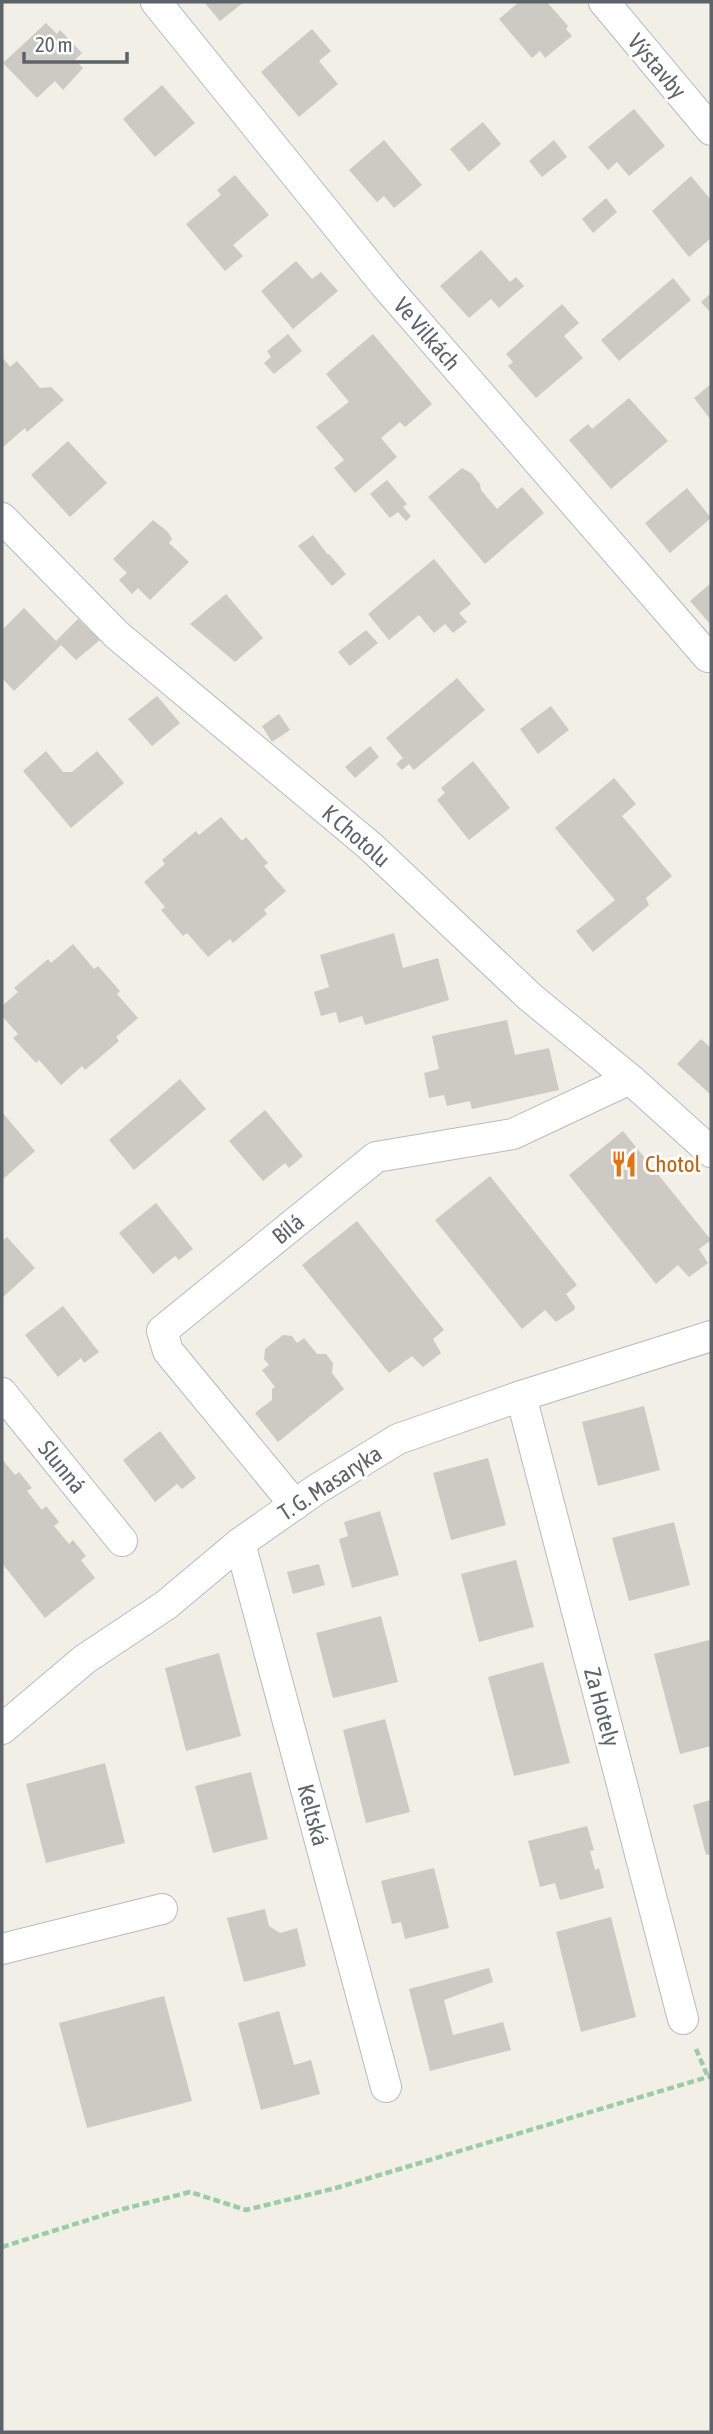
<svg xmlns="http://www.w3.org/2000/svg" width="713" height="2434" viewBox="0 0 713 2434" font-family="'Asap Condensed',sans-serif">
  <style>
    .building { fill: #cdcac4 }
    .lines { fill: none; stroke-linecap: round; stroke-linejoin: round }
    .street-casing { stroke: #b7babf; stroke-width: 32 }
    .path { stroke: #99cda6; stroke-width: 4.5; stroke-dasharray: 7 3.5; stroke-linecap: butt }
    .street { stroke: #fff; stroke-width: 30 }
    .labels { text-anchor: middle; stroke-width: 6; stroke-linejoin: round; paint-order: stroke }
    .street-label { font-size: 23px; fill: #5e6369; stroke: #fff }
    .food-label { font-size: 23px; fill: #c56008; stroke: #fff; text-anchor: start }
  </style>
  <rect width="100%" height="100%" fill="#f2efe7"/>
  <g class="building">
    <path d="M204 2H244L220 21Z"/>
    <path d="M519 2H547L568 26 566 29 572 36 545 58 540 51 532 58 499 19Z"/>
    <path d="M46 23 57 34 60 30 82 53 75 60 83 68 63 90 55 81 37 98 3 63Z"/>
    <path d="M312 29 331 51 319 61 338 84 299 117 261 72Z"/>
    <path d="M162 85 195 123 155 157 123 119Z"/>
    <path d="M634 109 665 146 629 176 617 162 608 170 588 147Z"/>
    <path d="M483 122 501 144 469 172 450 149Z"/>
    <path d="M384 140 422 185 394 208 384 196 377 202 349 170Z"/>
    <path d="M554 140 567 157 542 177 529 161Z"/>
    <path d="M235 175 269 215 233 245 243 256 225 271 186 224 221 195 217 190Z"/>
    <path d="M691 176 711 200V238L689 257 652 211Z"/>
    <path d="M606 198 617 212 593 233 582 219Z"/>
    <path d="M481 250 510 282 516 277 524 286 499 308 491 299 469 318 440 286Z"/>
    <path d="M296 261 312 279 321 272 338 291 293 329 261 291Z"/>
    <path d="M673 278 691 300 619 361 601 340Z"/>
    <path d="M711 293V313L701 302Z"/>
    <path d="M562 304 579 323 564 336 583 358 536 398 508 366 513 362 506 354Z"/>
    <path d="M288 334 302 351 274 374 264 363 271 357 267 351Z"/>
    <path d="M373 334 432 404 405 427 400 422 381 438 397 457 355 493 334 468 344 460 316 427 349 402 326 374Z"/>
    <path d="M2 357 10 367 17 361 40 388 51 387 64 400 27 432 25 428 2 448Z"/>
    <path d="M711 384V420L694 398Z"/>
    <path d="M629 398 668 441 611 489 569 440 588 424 592 429Z"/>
    <path d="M68 441 107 483 70 517 31 475Z"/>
    <path d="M462 468 471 473 480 484 481 490 497 509 522 487 544 513 485 564 428 497Z"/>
    <path d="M387 480 407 504 403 507 411 516 406 521 398 512 390 518 370 494Z"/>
    <path d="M687 488 711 518 670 553 645 523Z"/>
    <path d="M153 520 168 532 172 539 169 543 189 562 150 600 138 588 132 594 119 580 127 573 113 559Z"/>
    <path d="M313 535 328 555 329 554 346 574 332 586 298 546Z"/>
    <path d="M434 559 471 604 459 613 467 622 453 633 445 624 434 633 419 615 389 640 368 614Z"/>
    <path d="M711 583V625L690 601Z"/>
    <path d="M226 594 263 638 235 662 190 624Z"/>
    <path d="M24 608 56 641 78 619 100 640 76 660 61 645 14 691 2 678V630Z"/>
    <path d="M366 630 378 643 350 666 338 652Z"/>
    <path d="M457 678 485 710 414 770 409 764 402 770 396 764 403 758 386 738Z"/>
    <path d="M157 696 180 723 152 746 128 719Z"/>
    <path d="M551 706 569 730 538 754 520 729Z"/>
    <path d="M279 714 290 730 272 742 262 726Z"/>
    <path d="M370 746 379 757 355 778 345 767Z"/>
    <path d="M46 751 63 772H72L97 751 124 783 71 828 23 771Z"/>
    <path d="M473 761 510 808 469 840 437 800 445 793 441 788Z"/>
    <path d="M614 778 636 804 622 816 672 876 646 898 649 905 593 952 576 931 615 900 555 828Z"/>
    <path d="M221 817 242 841 246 837 268 863 264 866 286 891 264 910 267 914 233 943 230 939 208 957 187 933 183 936 161 910 165 907 144 882 165 864 162 860 196 831 199 835Z"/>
    <path d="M394 933 403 968 438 958 449 1000 365 1025 362 1016 339 1023 336 1012 321 1016 314 992 329 987 320 955Z"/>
    <path d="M73 944 94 969 98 966 120 991 117 994 138 1018 116 1037 119 1041 85 1070 82 1066 61 1085 39 1060 36 1063 13 1038 18 1034 2 1016V1006L18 992 14 988 48 959 51 963Z"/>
    <path d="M507 1020 515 1055 549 1048 559 1090 472 1109 470 1101 447 1106 444 1095 429 1098 424 1073 439 1069 432 1036Z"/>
    <path d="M701 1039 711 1048V1095L677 1064Z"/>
    <path d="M180 1079 206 1109 134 1170 109 1140Z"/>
    <path d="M265 1110 303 1156 289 1168 285 1163 263 1181 229 1141Z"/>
    <path d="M2 1112 35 1151 2 1180Z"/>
    <path d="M623 1131 711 1240 699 1249 708 1263 689 1277 678 1265 656 1284 569 1175Z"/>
    <path d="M490 1176 577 1285 566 1294 575 1307 574 1310 556 1322 545 1310 522 1329 435 1220Z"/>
    <path d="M156 1203 193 1249 179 1260 175 1256 153 1274 119 1233Z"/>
    <path d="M357 1221 444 1330 433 1339 441 1353 423 1367 412 1356 389 1373 302 1265Z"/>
    <path d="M7 1237 35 1268 2 1298V1241Z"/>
    <path d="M63 1306 99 1352 84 1363 81 1358 58 1377 25 1335Z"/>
    <path d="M283 1335 292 1336 297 1343 304 1338 317 1354H326L333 1363 332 1373 344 1389 278 1442 255 1413 272 1400V1389L275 1387 262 1370 269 1365 264 1359 265 1349Z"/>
    <path d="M644 1406 660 1470 598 1486 582 1422Z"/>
    <path d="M160 1431 196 1478 182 1489 177 1484 155 1502 123 1460Z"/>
    <path d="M488 1458 506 1525 451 1540 433 1473Z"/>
    <path d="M2 1459 15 1475 19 1472 32 1488 27 1491 42 1510 46 1506 59 1522 54 1526 69 1544 73 1540 86 1556 81 1560 95 1578 45 1618 2 1563Z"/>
    <path d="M380 1511 399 1575 352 1588 339 1539 348 1536 344 1522Z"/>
    <path d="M674 1522 690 1585 629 1601 612 1538Z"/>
    <path d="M516 1560 534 1627 479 1642 461 1574Z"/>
    <path d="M319 1564 325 1585 293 1594 287 1572Z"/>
    <path d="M381 1616 398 1682 333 1698 316 1633Z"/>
    <path d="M709 1640 711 1649V1746L680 1754 654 1654Z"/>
    <path d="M219 1653 241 1736 186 1751 165 1668Z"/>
    <path d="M543 1662 570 1763 514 1776 488 1677Z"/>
    <path d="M385 1719 410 1812 366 1823 343 1730Z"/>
    <path d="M105 1763 125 1843 46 1863 26 1784Z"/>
    <path d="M251 1772 268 1839 213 1853 195 1786Z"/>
    <path d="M711 1800V1854L706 1855 693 1805Z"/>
    <path d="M587 1826 594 1850 590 1851 595 1870 599 1868 604 1888 560 1900 555 1883 540 1887 528 1841Z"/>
    <path d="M434 1868 449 1928 405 1939 401 1922 392 1924 381 1881Z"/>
    <path d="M265 1909 269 1926 280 1933 297 1928 306 1966 244 1982 227 1918Z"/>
    <path d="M611 1917 636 2017 581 2032 556 1932Z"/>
    <path d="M489 1968 493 1982 444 2000 453 2035 503 2022 511 2050 430 2071 409 1989Z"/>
    <path d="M164 1996 192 2101 87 2128 59 2023Z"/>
    <path d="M279 2011 294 2065 311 2060 320 2094 261 2110 238 2023Z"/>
  </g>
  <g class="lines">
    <g class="street-casing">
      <g id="street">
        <path d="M156 2 385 285 708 657"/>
        <path d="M604 2 711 130"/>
        <path d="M2 518 117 635 370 846 530 997 630 1079 711 1152"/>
        <path d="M2 1393 122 1541"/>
        <path d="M521 1396 683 2019"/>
        <path d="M295 1505 168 1351 162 1331 376 1157 513 1134 630 1079"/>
        <path d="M240 1543 386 2087"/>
        <path d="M2 1729 85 1659 166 1605 240 1543 317 1489 398 1439 521 1396 711 1336"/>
        <path d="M2 1949 162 1909"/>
      </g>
    </g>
    <g class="path">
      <path d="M696 2049 708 2077"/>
      <path d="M2 2247 123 2209 190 2192 246 2210 336 2188 711 2076"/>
    </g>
    <use href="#street" class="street"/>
  </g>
  <defs>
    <g id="restaurant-bare" transform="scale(2.1)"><path d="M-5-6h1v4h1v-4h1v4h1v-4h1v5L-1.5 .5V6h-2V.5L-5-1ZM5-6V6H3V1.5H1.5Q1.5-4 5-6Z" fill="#e8710a" stroke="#fff" stroke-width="2.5" paint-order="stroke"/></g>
  </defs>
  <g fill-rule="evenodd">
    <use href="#restaurant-bare" x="624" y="1164"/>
  </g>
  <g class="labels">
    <g class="street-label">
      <text transform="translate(657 66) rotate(50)" y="8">Výstavby</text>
      <text transform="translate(427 334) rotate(49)" y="8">Ve Vilkách</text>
      <text transform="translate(356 836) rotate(41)" y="8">K Chotolu</text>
      <text transform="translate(288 1229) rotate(-39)" y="8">Bílá</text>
      <text transform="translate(62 1467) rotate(51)" y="8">Slunná</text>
      <text transform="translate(330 1483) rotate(-33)" y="8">T. G. Masaryka</text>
      <text transform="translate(602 1707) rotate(75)" y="8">Za Hotely</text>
      <text transform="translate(313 1815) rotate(75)" y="8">Keltská</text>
    </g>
    <g class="food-label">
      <text x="645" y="1172">Chotol</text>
    </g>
  </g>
  <rect width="713" height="2434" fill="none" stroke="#5e6369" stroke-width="7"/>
  <path d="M24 52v10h103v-10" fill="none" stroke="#5e6369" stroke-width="3.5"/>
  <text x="35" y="52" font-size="21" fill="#5e6369" stroke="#ffffff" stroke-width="5" paint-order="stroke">20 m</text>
</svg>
